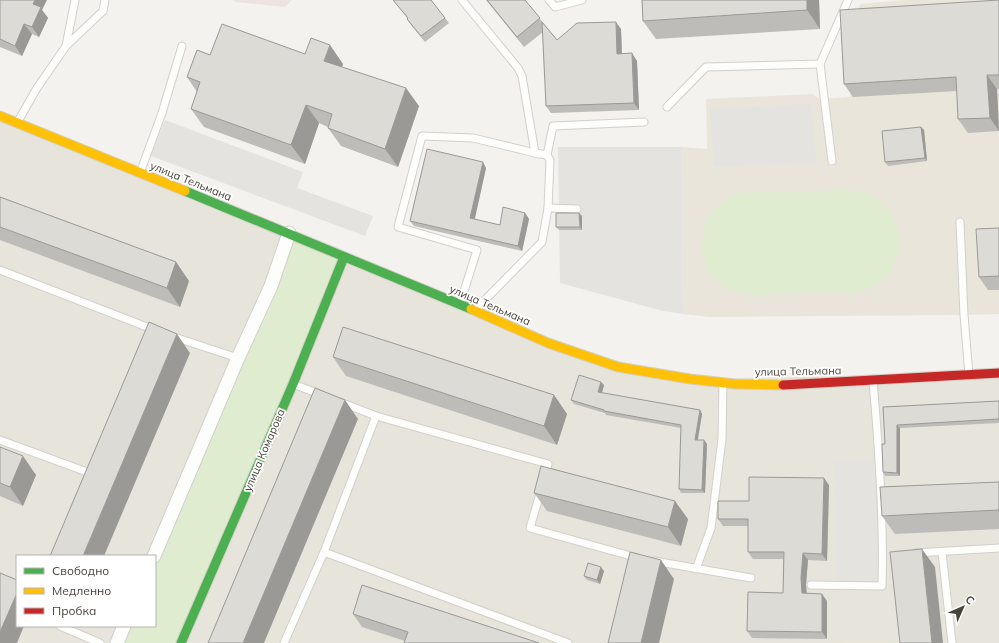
<svg xmlns="http://www.w3.org/2000/svg" width="999" height="643" viewBox="0 0 999 643" font-family="Mulish,sans-serif">
  <style>
    .residential { fill: #e7e4dc }
    .education { fill: #e9e5da }
    .medical { fill: #ede3e0 }
    .green { fill: #e0ecd0 }
    .parking { fill: #e5e3df }
    .lines { fill: none; stroke-linecap: round; stroke-linejoin: round }
    .lane-casing { stroke: #d1d0cc; stroke-width: 9 }
    .street-casing { stroke: #d1d0cc; stroke-width: 15 }
    .fast-casing { stroke: #d2cfc5; stroke-width: 11 }
    .slow-casing { stroke: #d2cfc5; stroke-width: 11 }
    .jam-casing { stroke: #d2cfc5; stroke-width: 11 }
    .lane { stroke: #fdfdfc; stroke-width: 7 }
    .street { stroke: #fdfdfc; stroke-width: 13 }
    .fast { stroke: #4caf50; stroke-width: 9 }
    .slow { stroke: #ffc107; stroke-width: 9 }
    .jam { stroke: #c62828; stroke-width: 9 }
    .wall { fill: #bebcb8 }
    .shaded-wall { fill: #9b9996 }
    .building { fill: #dddbd6; stroke: #9b9996 }
    .labels { text-anchor: middle; stroke-width: 3.5; stroke-linejoin: round; paint-order: stroke }
    .street-label { font-size: 11px; fill: #49443a; stroke: #fff }
  </style>
  <rect width="100%" height="100%" fill="#f3f2ee"/>
  <g class="residential">
    <path d="M0 116 289 233 154 556H17V626H124L117 643H0Z"/>
    <path d="M344 257 548 343 690 379 999 373V643H181Z"/>
  </g>
  <g class="education">
    <path d="M903 0H999V314L964 315 710 317 683 314 682 147 707 149 706 99 813 94 819 99 850 97 846 26 861 4Z"/>
    <path d="M845 639 887 640 888 643H842Z"/>
  </g>
  <path class="medical" d="M232 0H292L285 7 236 2Z"/>
  <g class="green">
    <path d="M848 190C853 191 861 191 866 193 903 208 913 257 879 283 871 289 861 291 851 293L754 295C743 294 733 292 725 287 691 265 695 209 735 195 748 191 763 192 777 192 801 191 824 191 848 190Z"/>
    <path d="M289 233 344 257 181 643H117L124 626H155V556Z"/>
  </g>
  <g class="parking">
    <path d="M811 104 817 164 714 167 710 109Z"/>
    <path d="M165 120 303 172 297 188 373 216 365 236 151 156Z"/>
    <path d="M558 147H682L683 314 663 311 560 283Z"/>
    <path d="M880 460 883 586 837 587 834 461Z"/>
  </g>
  <g class="lines">
    <g class="lane-casing">
      <g id="lane">
        <path d="M462 0 518 68 522 76 535 153 539 154"/>
        <path d="M549 0 555 7 582 0"/>
        <path d="M66 46 103 11 105 0"/>
        <path d="M820 64 832 161"/>
        <path d="M667 107 706 67 820 64 848 0"/>
        <path d="M17 123 37 88 66 46 75 0"/>
        <path d="M140 173 162 113 182 46"/>
        <path d="M548 208 577 209"/>
        <path d="M960 222 964 315 969 375"/>
        <path d="M0 270 152 329"/>
        <path d="M460 304 477 250 398 227 422 136 473 138 535 153 547 155"/>
        <path d="M476 309 542 242 548 208 550 160 547 155 553 126 644 122"/>
        <path d="M171 336 238 358"/>
        <path d="M293 384 322 395"/>
        <path d="M340 402 376 416 548 464 545 476"/>
        <path d="M0 440 87 472"/>
        <path d="M541 490 530 528 638 558"/>
        <path d="M324 552 568 643"/>
        <path d="M942 552 952 643"/>
        <path d="M915 553 999 548"/>
        <path d="M654 561 751 578"/>
        <path d="M696 569 711 528 722 439 723 383"/>
        <path d="M811 585 882 586C884 518 879 449 873 381"/>
        <path d="M60 626 100 643"/>
        <path d="M284 643 324 552 376 416"/>
      </g>
    </g>
    <g class="street-casing">
      <g id="street">
        <path d="M154 556 238 358 271 286 289 233"/>
        <path d="M117 643 124 626"/>
      </g>
    </g>
    <g class="fast-casing">
      <g id="fast">
        <path d="M185 191 471 309"/>
        <path d="M181 643 293 384 344 257"/>
      </g>
    </g>
    <g class="slow-casing">
      <g id="slow">
        <path d="M0 116 185 191"/>
        <path d="M471 309 548 343 618 367 690 379 735 384 783 385"/>
      </g>
    </g>
    <g class="jam-casing">
      <path id="jam" d="M783 385 999 373"/>
    </g>
    <use href="#lane" class="lane"/>
    <use href="#street" class="street"/>
    <use href="#fast" class="fast"/>
    <use href="#slow" class="slow"/>
    <use href="#jam" class="jam"/>
  </g>
  <g class="wall">
    <path d="M0 0 42 10 48 18 39 37 32 34 22 56 0 47Z"/>
    <path d="M393 0H431L449 23 425 42 411 25 407 19H408Z"/>
    <path d="M486 0H525L557 40 621 29 622 54 637 61 639 110 551 113 546 106 543 32 524 47Z"/>
    <path d="M642 0H819L820 29 656 39 643 21Z"/>
    <path d="M999 0V89H997L999 131 968 133 958 119 957 91 853 97 844 84Z"/>
    <path d="M305 54 343 64 342 67 419 106 398 167 341 146 328 128V127L319 123 305 164 204 127 191 109 197 92 187 77 210 55Z"/>
    <path d="M921 127 924 130 927 161 888 166 885 162Z"/>
    <path d="M486 168 474 219 500 225 525 213 529 219 522 251 414 226 410 221Z"/>
    <path d="M0 197 176 262 189 281 180 307 0 240Z"/>
    <path d="M582 216V230H559L556 227Z"/>
    <path d="M999 228V290H988L979 277Z"/>
    <path d="M333 357 554 395 567 414 557 445 346 376Z"/>
    <path d="M604 385 602 393 700 410 702 414 698 440 707 444 705 493H681L679 489 681 428 606 415 605 413 574 404 571 400Z"/>
    <path d="M999 401V423L900 428V476H885L883 472 885 444 883 407Z"/>
    <path d="M0 447 36 475 23 506 0 496Z"/>
    <path d="M999 482V529L895 534 882 516Z"/>
    <path d="M829 485 827 561 808 560 806 585 807 593 827 601V639L752 638 747 631 783 593V559H753L748 552V526H723L718 519 749 501Z"/>
    <path d="M534 493 688 519 681 546 547 511Z"/>
    <path d="M604 571 600 584 587 580 584 576Z"/>
    <path d="M353 614 539 643 405 641 362 627Z"/>
  </g>
  <g class="shaded-wall">
    <path d="M35 0H47L42 10 48 18 39 37 32 27 33 4Z"/>
    <path d="M807 0H819L820 29 807 10Z"/>
    <path d="M616 22 621 29 622 61 617 54Z"/>
    <path d="M24 24 32 34 22 56 15 46Z"/>
    <path d="M330 45 343 64 337 80 324 61Z"/>
    <path d="M632 53 637 61 639 110 634 103Z"/>
    <path d="M987 75 997 89 999 131 990 118Z"/>
    <path d="M406 88 419 106 398 167 385 149Z"/>
    <path d="M306 105 319 123 305 164 291 145Z"/>
    <path d="M921 127 924 130 927 161 925 158Z"/>
    <path d="M483 162 486 168 474 223 470 218Z"/>
    <path d="M525 213 529 219 522 251 518 246Z"/>
    <path d="M579 213 582 216V230L580 227Z"/>
    <path d="M176 262 189 281 180 307 167 288Z"/>
    <path d="M177 334 190 353 104 556H83Z"/>
    <path d="M601 382 604 385 601 396 598 392Z"/>
    <path d="M554 395 567 414 557 445 544 426Z"/>
    <path d="M345 400 358 419 264 643H243Z"/>
    <path d="M700 410 702 414 697 443 695 440Z"/>
    <path d="M897 425 900 428V476L897 473Z"/>
    <path d="M704 440 707 444 705 493 702 490Z"/>
    <path d="M23 456 36 475 23 506 10 487Z"/>
    <path d="M824 478 829 485 827 561 822 554Z"/>
    <path d="M675 501 688 519 681 546 668 527Z"/>
    <path d="M922 549 935 567 943 643H932Z"/>
    <path d="M803 553 808 560 806 585 807 600 802 593 801 578Z"/>
    <path d="M661 560 674 579 659 643H641Z"/>
    <path d="M601 567 604 571 600 584 597 580Z"/>
    <path d="M17 593V626H24L17 643H0V632Z"/>
    <path d="M822 594 827 601V639L822 632Z"/>
  </g>
  <g class="building">
    <path d="M0 0H35L33 4 41 7 32 27 24 24 15 46 0 39Z"/>
    <path d="M393 0H431L445 18 421 36 407 19 408 18Z"/>
    <path d="M487 0H525L540 18 517 37Z"/>
    <path d="M642 0H807V10L643 21Z"/>
    <path d="M999 0V75H987L990 118 958 119 956 77 844 84 840 10Z"/>
    <path d="M542 22 557 40 577 23 616 22 617 54 632 53 634 103 546 106Z"/>
    <path d="M222 24 305 54 311 38 330 45 324 61 406 88 385 149 328 128 332 114 306 105 291 145 191 109 200 82 187 77 197 50 210 55Z"/>
    <path d="M921 127 925 158 885 162 882 131Z"/>
    <path d="M427 149 483 162 470 218 500 225 503 207 525 213 518 246 410 221Z"/>
    <path d="M0 197 176 262 167 288 0 227Z"/>
    <path d="M556 213H579L580 227H556Z"/>
    <path d="M999 228V276L979 277 976 229Z"/>
    <path d="M149 322 177 334 83 556H50Z"/>
    <path d="M343 327 554 395 544 426 333 357Z"/>
    <path d="M579 375 601 382 598 392 700 410 695 440H704L702 490 679 489 681 425 604 411V410L571 400Z"/>
    <path d="M315 388 345 400 243 643H208Z"/>
    <path d="M999 401V419L897 425V473L883 472 882 444H885L883 407Z"/>
    <path d="M0 447 23 456 10 487 0 483Z"/>
    <path d="M541 466 675 501 668 527 534 493Z"/>
    <path d="M749 477 824 478 822 554 803 553 801 578 802 593 822 594V632L747 631 748 592 783 593 784 552H748V519H718V501H749Z"/>
    <path d="M999 482V510L882 516 880 487Z"/>
    <path d="M922 549 932 643H900L890 552Z"/>
    <path d="M630 552 661 560 641 643H608Z"/>
    <path d="M588 563 601 567 597 580 584 576Z"/>
    <path d="M0 573 17 580V593L0 632Z"/>
    <path d="M362 585 539 643H404L408 632 353 614Z"/>
  </g>
  <g class="labels">
    <g class="street-label">
      <text transform="translate(191 181) rotate(22)" y="4">улица Тельмана</text>
      <text transform="translate(490 305) rotate(23)" y="4">улица Тельмана</text>
      <text transform="translate(798 371) rotate(-1)" y="4">улица Тельмана</text>
      <text transform="translate(264 450) rotate(-67)" y="4">улица Комарова</text>
    </g>
  </g>
  <rect x="16" y="555" width="140" height="72" fill="#ffffff" stroke="#b6b4b0"/>
  <rect x="24" y="568" width="20" height="6" fill="#4caf50" stroke="#b6b4b0"/>
  <text x="52" y="575" font-size="12" fill="#49443a">Свободно</text>
  <rect x="24" y="588" width="20" height="6" fill="#ffc107" stroke="#b6b4b0"/>
  <text x="52" y="595" font-size="12" fill="#49443a">Медленно</text>
  <rect x="24" y="608" width="20" height="6" fill="#c62828" stroke="#b6b4b0"/>
  <text x="52" y="615" font-size="12" fill="#49443a">Пробка</text>
  <g transform="translate(963 607) rotate(45)" stroke="#ffffff" stroke-width="3" paint-order="stroke">
  <path d="M0-3L7 15L0 10L-7 15Z" fill="#49443a"/>
  <text y="-6" font-size="11" font-weight="bold" text-anchor="middle" fill="#49443a">С</text>
  </g>
</svg>
